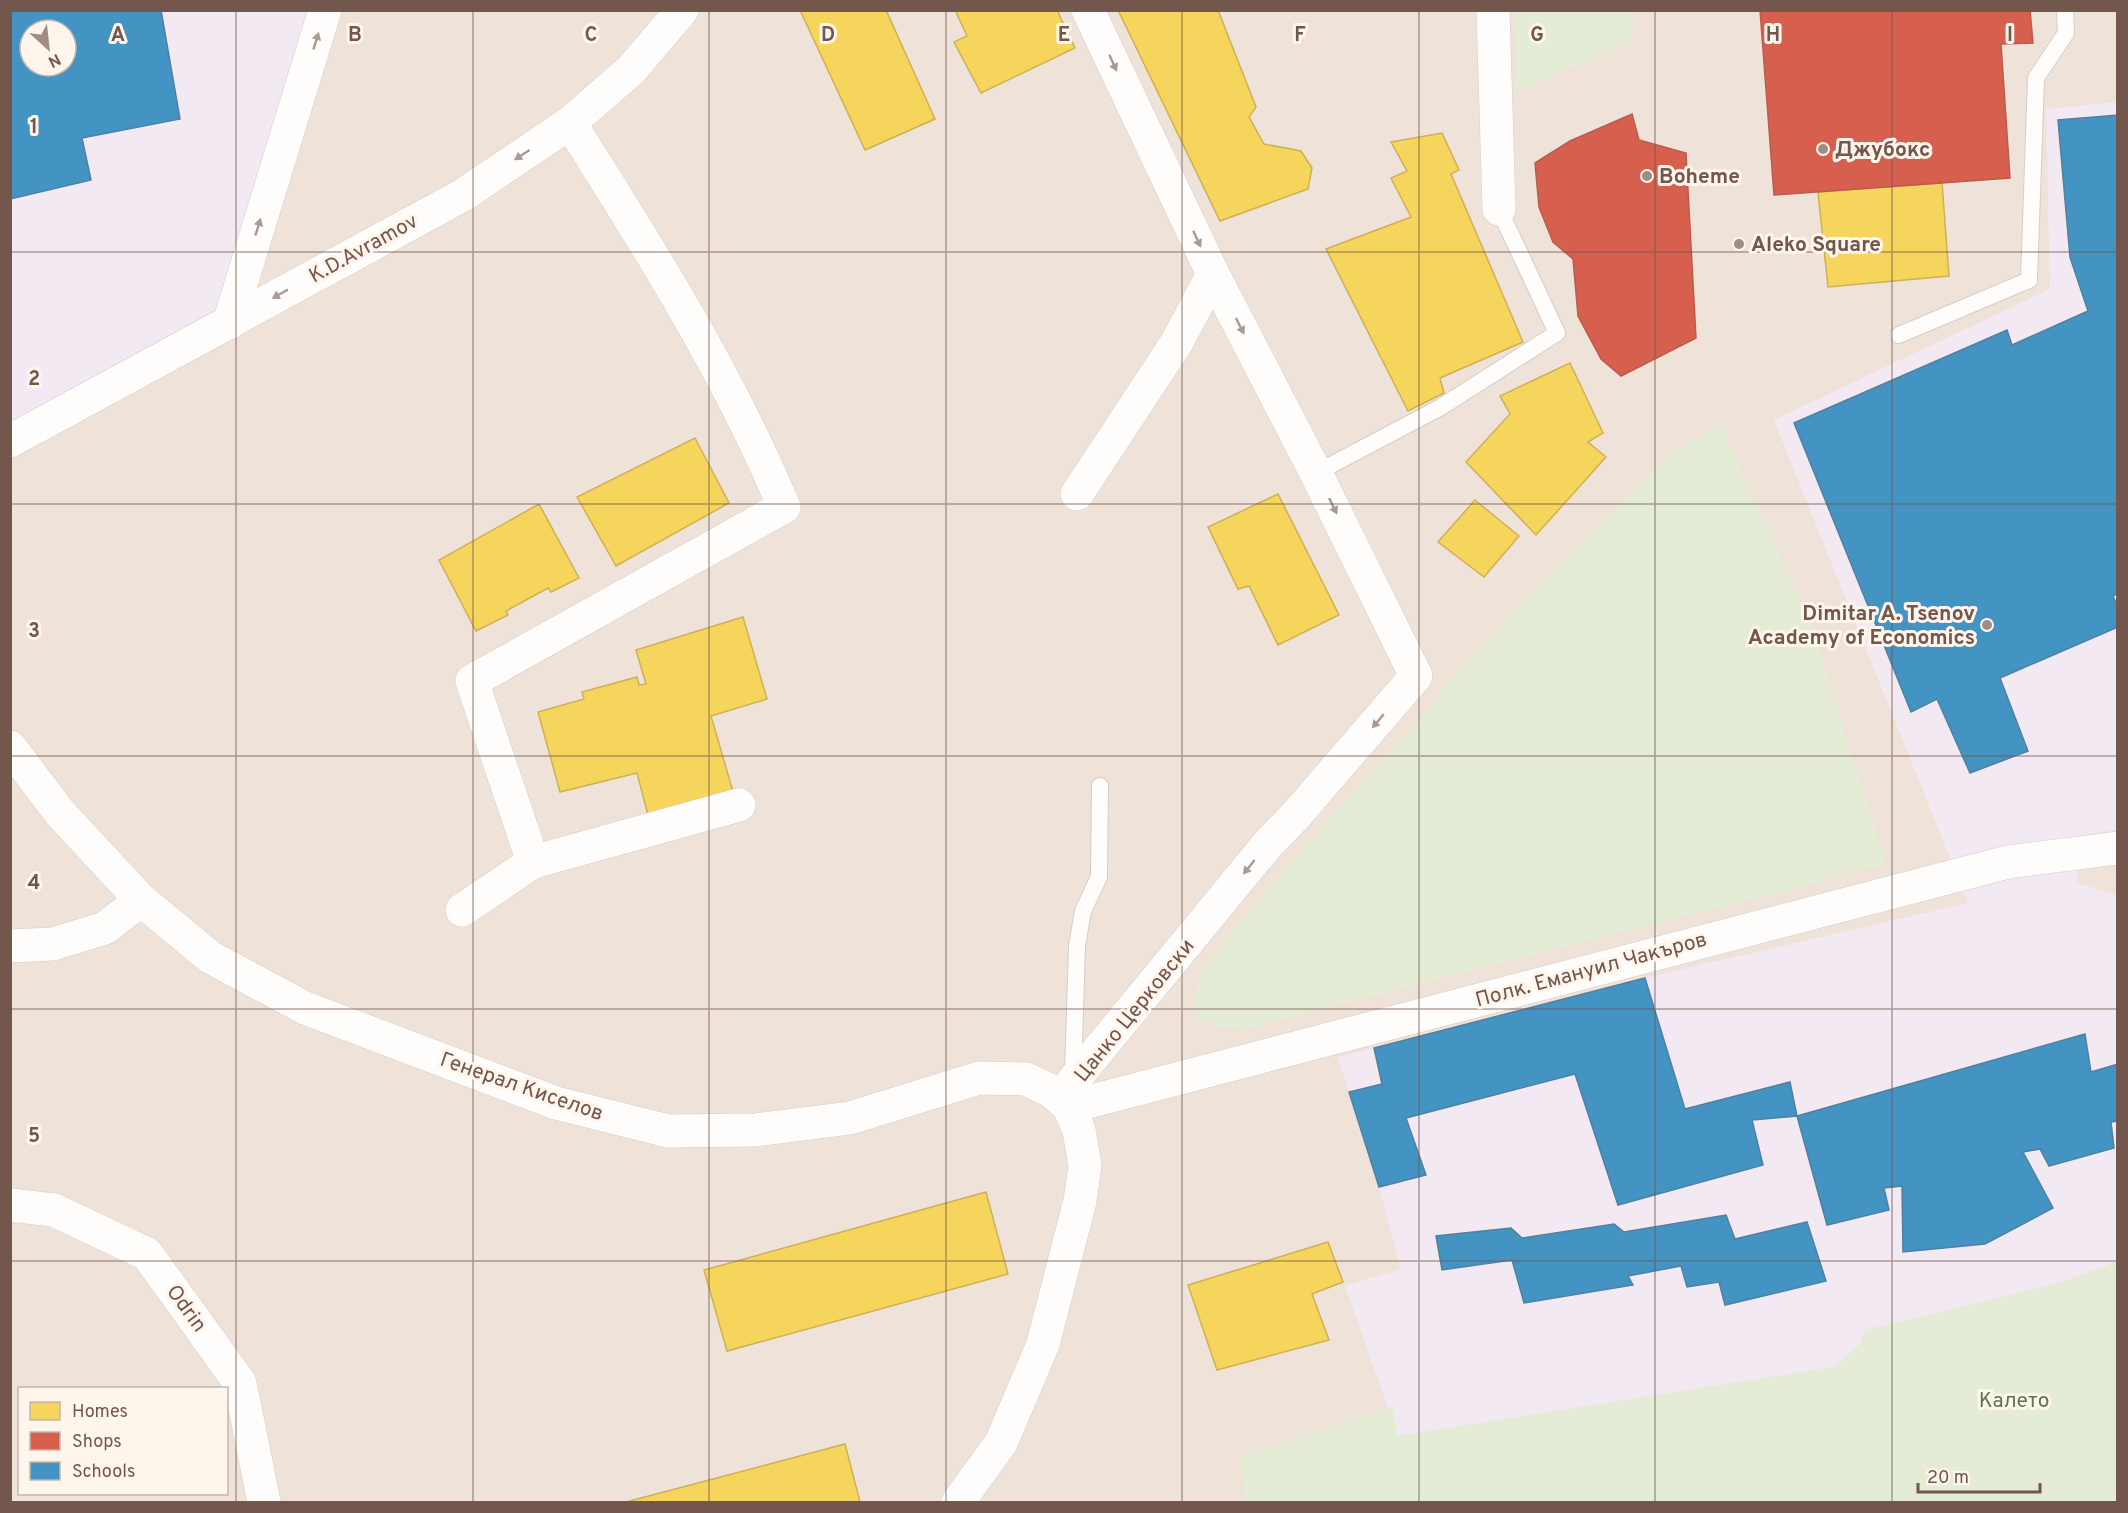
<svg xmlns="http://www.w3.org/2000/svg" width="2128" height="1513" viewBox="0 0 2128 1513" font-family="Overpass,sans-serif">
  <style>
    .residential { fill: #efe3d9; fill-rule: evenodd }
    .education { fill: #f2e9f2; fill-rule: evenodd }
    .green { fill: #e5ecd6 }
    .homes { fill: #f6d55c; stroke: #cfaf57; stroke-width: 1.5 }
    .shops { fill: #d6604d; stroke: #b85d4d; stroke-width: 1.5 }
    .schools { fill: #4393c3; stroke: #51819f; stroke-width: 1.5; fill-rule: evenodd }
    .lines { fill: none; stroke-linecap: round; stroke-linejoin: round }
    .lane-casing { stroke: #d5cdc8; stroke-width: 18 }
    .street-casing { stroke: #d5cdc8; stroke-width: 34 }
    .lane { stroke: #fefdfc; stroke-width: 16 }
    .street { stroke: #fefdfc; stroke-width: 33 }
    .oneway { fill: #ab9992 }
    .grid { fill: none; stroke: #73564c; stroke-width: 1.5; stroke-opacity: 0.55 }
    .poi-dot { fill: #a18c84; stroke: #fef5ed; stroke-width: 2 }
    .labels { text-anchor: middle; stroke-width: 6; stroke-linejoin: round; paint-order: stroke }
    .poi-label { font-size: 21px; font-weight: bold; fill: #73564c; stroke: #fef5ed; text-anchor: start }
    .street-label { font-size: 21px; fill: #73564c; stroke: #fef5ed }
    .park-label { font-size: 21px; fill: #5a7845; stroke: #fef5ed }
    .grid-label { font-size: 20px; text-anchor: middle; font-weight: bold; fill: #73564c; stroke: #fef5ed; stroke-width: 6; stroke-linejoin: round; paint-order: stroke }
  </style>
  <rect width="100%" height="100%" fill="#f6f1eb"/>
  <path class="residential" d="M11 11H2117V1502H11ZM30 30H66V66H30ZM20 1388H226V1494H20Z"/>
  <g class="education">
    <path d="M11 11H325L229 323 11 440ZM30 30H66V66H30Z"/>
    <path d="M2117 102V830L2076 836 2077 883 2117 895V1262L2059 1283 1860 1344 1834 1367 1398 1436 1345 1286 1401 1269 1379 1187 1338 1057 1666 973 1968 903 1774 420 2050 289 2046 109Z"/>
  </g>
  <g class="green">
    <path d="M1514 11H1632L1634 40 1516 92Z"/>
    <path d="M1720 424 1811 625 1886 864 1242 1030 1205 1025 1196 1015 1194 999 1200 975 1226 939 1331 817 1411 730 1459 670 1673 452Z"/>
    <path d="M2117 1262V1502H1246L1239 1458 1392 1407 1398 1436 1834 1367 1860 1344 1864 1330 2059 1283Z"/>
  </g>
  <g class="homes">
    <path d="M800 10H886L935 119 865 150Z"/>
    <path d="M955 10H1057L1075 48 981 93 954 42 967 36Z"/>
    <path d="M1118 10H1218L1256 107 1249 117 1264 144 1301 151 1312 168 1308 189 1220 221Z"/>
    <path d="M1442 133 1459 170 1451 174 1523 342 1440 378 1444 393 1408 411 1326 249 1411 217 1391 178 1407 171 1391 142Z"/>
    <path d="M1942 183 1949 276 1828 287 1818 192Z"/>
    <path d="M1570 363 1603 433 1588 442 1606 457 1536 535 1466 462 1510 414 1500 396Z"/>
    <path d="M695 438 729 503 616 566 577 497Z"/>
    <path d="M1278 494 1339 615 1278 645 1249 586 1238 589 1208 527Z"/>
    <path d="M1475 500 1519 536 1484 577 1438 542Z"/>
    <path d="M539 504 579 578 551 592 548 588 506 611 508 615 476 631 439 560Z"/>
    <path d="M743 617 767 699 711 716 734 795 649 819 637 773 560 792 538 712 584 699 582 692 637 677 639 685 646 684 636 650Z"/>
    <path d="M986 1192 1008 1274 727 1351 704 1270Z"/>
    <path d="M1328 1242 1343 1282 1312 1294 1329 1340 1217 1370 1188 1285Z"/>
    <path d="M845 1444 860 1502H626Z"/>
  </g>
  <g class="shops">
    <path d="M1760 10H2030L2033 43 2001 44 2010 178 1774 195Z"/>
    <path d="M1632 114 1639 140 1686 153 1696 338 1621 376 1601 359 1578 316 1573 259 1553 242 1539 207 1535 163 1570 141Z"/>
  </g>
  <g class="schools">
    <path d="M10 10H161L180 119 82 138 91 180 10 199ZM30 30H66V66H30Z"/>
    <path d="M2118 115V593L2113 596 2118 608V627L2000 678 2028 751 1970 773 1937 699 1911 712 1794 423 2007 330 2012 345 2088 311 2070 257 2058 120Z"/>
    <path d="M1645 978 1685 1109 1790 1082 1797 1116 1752 1120 1763 1165 1618 1205 1575 1074 1406 1118 1426 1175 1379 1187 1349 1092 1382 1084 1374 1048Z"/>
    <path d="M2085 1034 2091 1072 2118 1064V1121L2111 1122 2114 1148 2049 1166 2040 1149 2023 1152 2053 1208 1985 1244 1903 1252 1902 1186 1884 1188 1889 1210 1827 1225 1797 1116Z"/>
    <path d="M1726 1215 1735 1239 1807 1222 1826 1281 1725 1305 1719 1282 1687 1287 1681 1266 1628 1276 1633 1285 1524 1303 1512 1260 1442 1270 1436 1236 1511 1228 1522 1238 1614 1224 1624 1232Z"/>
  </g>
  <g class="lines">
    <g class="lane-casing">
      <g id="lane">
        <path d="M1899 335 2029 280 2036 78 2066 33 2065 10"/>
        <path d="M1316 473 1441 407 1557 333 1499 209"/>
        <path d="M1073 1075 1077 946 1083 911 1099 877 1100 786"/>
      </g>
    </g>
    <g class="street-casing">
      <g id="street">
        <path d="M1493 10 1499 209"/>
        <path d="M229 323 325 10"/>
        <path d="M10 441 463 195 570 123 631 70 682 10"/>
        <path d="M1077 494 1177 342 1213 274"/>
        <path d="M10 747 60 813 141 900"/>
        <path d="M533 862 472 681 784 507C727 371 649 248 570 123"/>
        <path d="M462 910 533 862 739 805"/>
        <path d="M10 946 53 944 105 928 141 900 210 957 305 1008 556 1103 668 1131 755 1130 850 1118 979 1078 1026 1079 1051 1091 1069 1107"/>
        <path d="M1069 1107 2008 862 2118 848"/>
        <path d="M10 1205 54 1210 147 1254 240 1383 264 1502"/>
        <path d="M958 1502 1001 1443 1043 1344 1080 1201 1085 1166 1079 1130 1069 1107 1073 1081 1268 844 1297 814 1416 676 1316 473 1213 274 1088 10"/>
      </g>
    </g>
    <use href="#lane" class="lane"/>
    <use href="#street" class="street"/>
  </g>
  <defs><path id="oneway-solid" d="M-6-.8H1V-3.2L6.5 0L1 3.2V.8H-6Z" transform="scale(1.5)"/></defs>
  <g class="oneway">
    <use href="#oneway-solid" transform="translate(316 41) rotate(-73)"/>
    <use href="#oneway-solid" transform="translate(1113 63) rotate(65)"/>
    <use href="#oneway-solid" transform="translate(522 155) rotate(147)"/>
    <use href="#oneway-solid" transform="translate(258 227) rotate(-73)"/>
    <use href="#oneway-solid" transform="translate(1197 239) rotate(65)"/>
    <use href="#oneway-solid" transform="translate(280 294) rotate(151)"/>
    <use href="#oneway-solid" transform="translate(1240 326) rotate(63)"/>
    <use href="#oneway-solid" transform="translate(1333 506) rotate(64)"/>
    <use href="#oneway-solid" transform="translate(1378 721) rotate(130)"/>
    <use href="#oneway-solid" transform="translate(1249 867) rotate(129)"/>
  </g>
  <path class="grid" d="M236 10V1502M473 10V1502M709 10V1502M946 10V1502M1182 10V1502M1419 10V1502M1655 10V1502M1892 10V1502M10 252H2118M10 504H2118M10 756H2118M10 1009H2118M10 1261H2118"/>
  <g class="poi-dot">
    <circle cx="1823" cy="149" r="6"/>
    <circle cx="1647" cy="176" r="6"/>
    <circle cx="1739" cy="244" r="6"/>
    <circle cx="1987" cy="625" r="6"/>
  </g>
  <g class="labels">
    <g class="poi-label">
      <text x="1835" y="156">Джубокс</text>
      <text x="1659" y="183">Boheme</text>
      <text x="1751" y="251">Aleko Square</text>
      <text x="1975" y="620" text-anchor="end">Dimitar A. Tsenov<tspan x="1975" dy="24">Academy of Economics</tspan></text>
    </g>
    <g class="street-label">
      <text transform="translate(363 248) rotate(-29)" y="7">K.D.Avramov</text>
      <text transform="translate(1591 969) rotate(-15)" y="7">Полк. Емануил Чакъров</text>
      <text transform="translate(1134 1010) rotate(-51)" y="7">Цанко Церковски</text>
      <text transform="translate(522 1086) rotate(19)" y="7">Генерал Киселов</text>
      <text transform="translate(187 1308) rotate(54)" y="7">Odrin</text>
    </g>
    <g class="park-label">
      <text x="2014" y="1407">Калето</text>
    </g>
  </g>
  <g class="grid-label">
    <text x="118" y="41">A</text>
    <text x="355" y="41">B</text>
    <text x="591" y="41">C</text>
    <text x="828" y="41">D</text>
    <text x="1064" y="41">E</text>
    <text x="1300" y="41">F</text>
    <text x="1537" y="41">G</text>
    <text x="1773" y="41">H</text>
    <text x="2010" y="41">I</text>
    <text x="34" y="133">1</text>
    <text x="34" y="385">2</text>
    <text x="34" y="637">3</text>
    <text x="34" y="889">4</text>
    <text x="34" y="1142">5</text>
  </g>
  <rect width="2128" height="1513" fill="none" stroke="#73564c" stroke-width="24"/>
  <rect x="18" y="1387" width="210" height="108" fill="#fef5ed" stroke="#c6b5ad" stroke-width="1.5"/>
  <rect x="30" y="1402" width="30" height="18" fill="#f6d55c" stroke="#c6b5ad" stroke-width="1.5"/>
  <text x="72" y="1417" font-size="18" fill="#73564c">Homes</text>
  <rect x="30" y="1432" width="30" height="18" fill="#d6604d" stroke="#c6b5ad" stroke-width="1.5"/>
  <text x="72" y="1447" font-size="18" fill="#73564c">Shops</text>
  <rect x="30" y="1462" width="30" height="18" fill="#4393c3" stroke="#c6b5ad" stroke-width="1.5"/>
  <text x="72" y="1477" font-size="18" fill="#73564c">Schools</text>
  <g transform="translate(48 48) rotate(153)"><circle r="28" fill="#fef5ed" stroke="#c6b5ad" stroke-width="1.5"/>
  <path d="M0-4.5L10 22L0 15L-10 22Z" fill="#a18c84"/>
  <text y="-9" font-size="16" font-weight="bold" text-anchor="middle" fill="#73564c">N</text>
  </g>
  <path d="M1918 1483v9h122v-9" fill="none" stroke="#73564c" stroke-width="3"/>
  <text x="1927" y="1483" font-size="18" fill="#73564c" stroke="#fef5ed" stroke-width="4.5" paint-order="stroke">20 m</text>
</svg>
